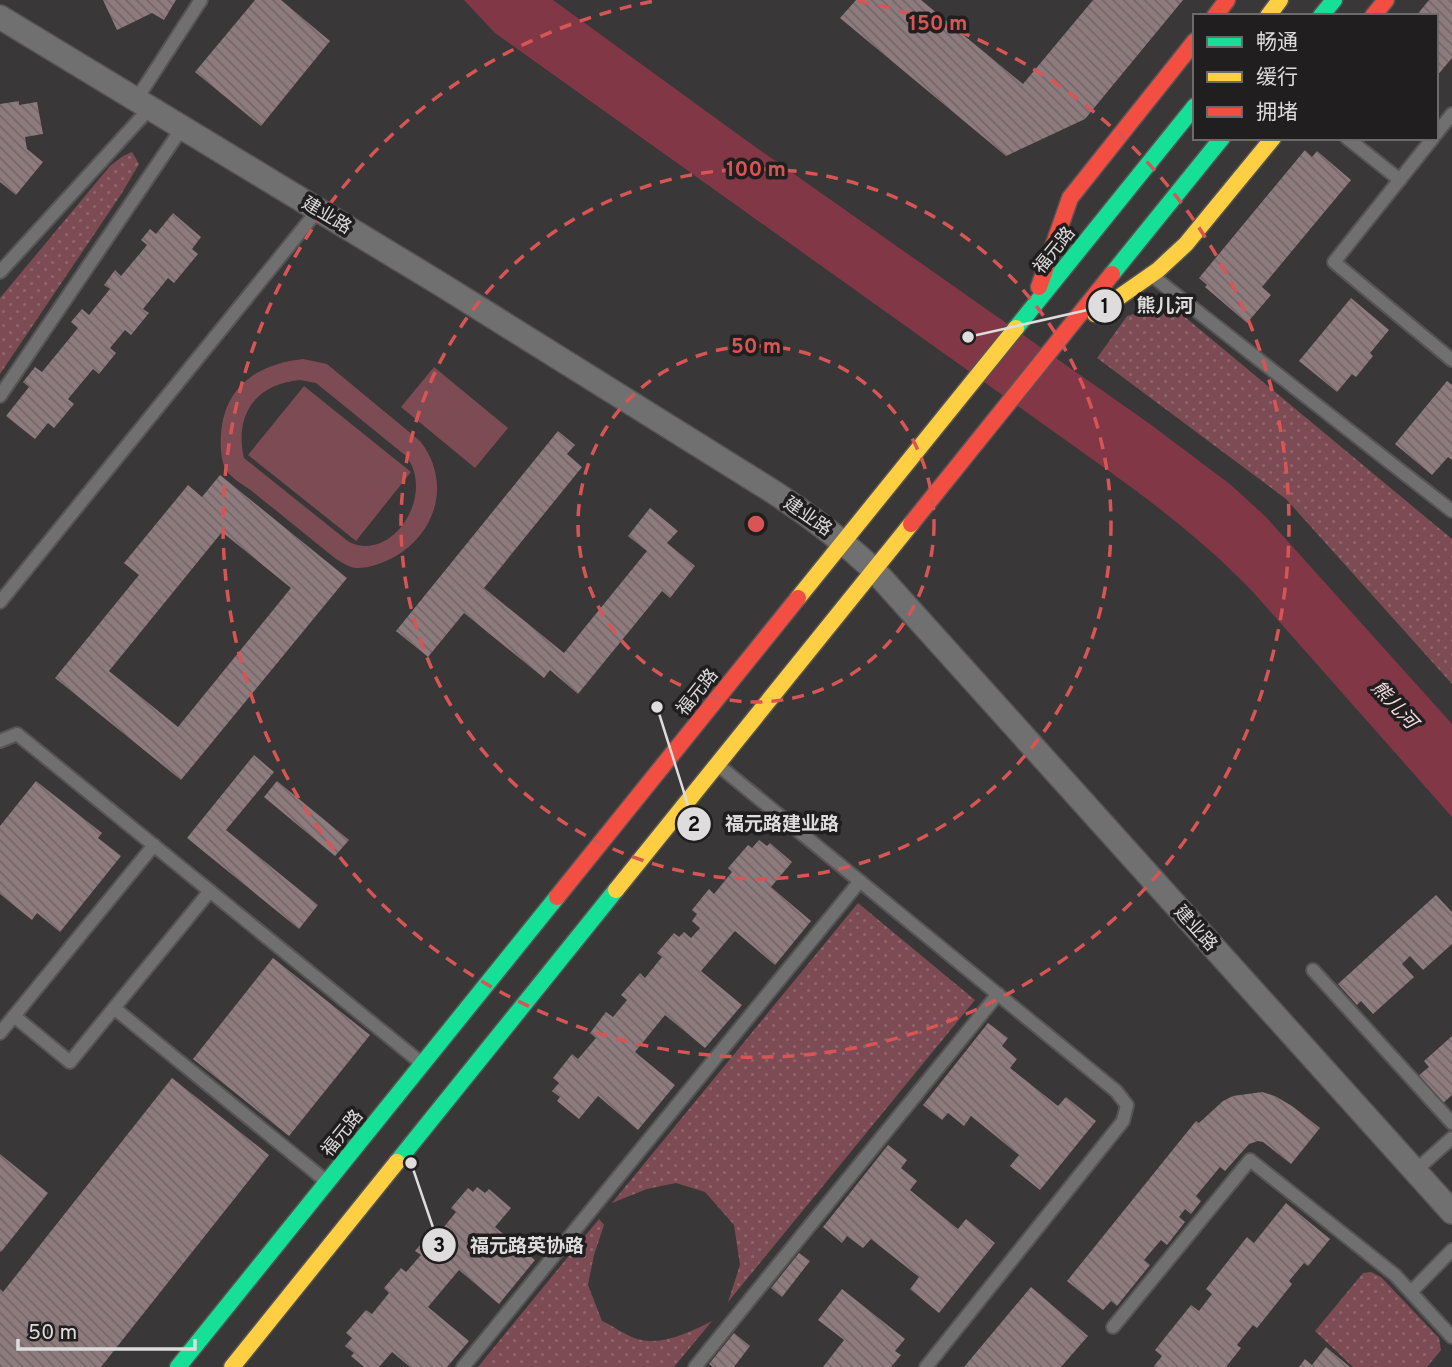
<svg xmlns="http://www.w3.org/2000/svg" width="1452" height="1367" viewBox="0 0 1452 1367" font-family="Overpass,'Noto Sans SC',sans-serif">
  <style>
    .grass { fill: url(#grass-dots) }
    .pitch { fill: #7d4b54; fill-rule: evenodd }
    .water { fill: #823747 }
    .building { fill: url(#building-back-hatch); fill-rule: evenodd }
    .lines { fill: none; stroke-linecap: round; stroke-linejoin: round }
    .lane-casing { stroke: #565455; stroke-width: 16 }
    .street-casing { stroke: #565455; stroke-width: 26 }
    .fast-casing { stroke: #565455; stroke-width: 19 }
    .slow-casing { stroke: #565455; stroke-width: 19 }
    .jam-casing { stroke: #565455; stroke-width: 19 }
    .lane { stroke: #717070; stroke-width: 12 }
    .street { stroke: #717070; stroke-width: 23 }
    .fast { stroke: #16e098; stroke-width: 16 }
    .slow { stroke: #ffcf43; stroke-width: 16 }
    .jam { stroke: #f24e42; stroke-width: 16 }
    .ring { fill: none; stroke: #d85555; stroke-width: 3.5; stroke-dasharray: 12 9 }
    .labels { text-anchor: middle; stroke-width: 7; stroke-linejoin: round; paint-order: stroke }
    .street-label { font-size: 18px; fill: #dfdcdd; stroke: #201e1e }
    .water-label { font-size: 19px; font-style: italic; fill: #f6dde0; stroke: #201e1e }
    .centre { fill: #d85555; stroke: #201e1e; stroke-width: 3.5 }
    .ring-label { font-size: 21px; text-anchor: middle; font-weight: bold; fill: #d85555; stroke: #201e1e; stroke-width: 7; stroke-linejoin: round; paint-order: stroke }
    .leader { fill: none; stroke: #dfdcdd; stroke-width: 2.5 }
    .callout-dot { fill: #dfdcdd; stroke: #201e1e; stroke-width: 2.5 }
    .mark-label { font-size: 21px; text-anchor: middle; font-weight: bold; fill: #111 }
    .callout-label { font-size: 19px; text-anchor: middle; font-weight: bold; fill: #dfdcdd; stroke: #201e1e; stroke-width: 7; stroke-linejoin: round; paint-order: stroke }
  </style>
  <defs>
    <pattern id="grass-dots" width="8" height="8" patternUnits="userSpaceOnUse" patternTransform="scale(1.75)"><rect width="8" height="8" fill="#7d4b54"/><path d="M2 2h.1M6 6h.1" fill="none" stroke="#8f646c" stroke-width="1.8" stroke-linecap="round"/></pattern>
    <pattern id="building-back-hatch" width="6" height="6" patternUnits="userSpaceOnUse" patternTransform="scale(1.75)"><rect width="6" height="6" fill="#8e7b7e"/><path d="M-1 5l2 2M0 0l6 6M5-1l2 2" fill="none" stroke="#746769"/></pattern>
  </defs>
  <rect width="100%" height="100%" fill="#393737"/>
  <g class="grass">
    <path d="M132 152 139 164 122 193 0 374V298L110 166 123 156Z"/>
    <path d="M1168 303 1452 539V684L1286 499 1097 358 1127 316Z"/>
    <path d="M858 903 975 1000 728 1302 740 1265 734 1225 705 1192 676 1183 647 1189 612 1203Z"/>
    <path d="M599 1219 604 1225 594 1255 588 1285 602 1321C613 1326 625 1335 637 1339 663 1346 690 1332 712 1321L674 1367H478Z"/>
    <path d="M1371 1272 1381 1277 1439 1338 1441 1350 1427 1367H1353L1315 1331 1363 1273Z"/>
  </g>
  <g class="pitch">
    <path d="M303 359 327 364 420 441C451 480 438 531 396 556 385 562 369 569 355 568 349 567 341 562 336 559 308 536 280 514 252 491 245 486 232 479 227 471 221 463 220 445 221 435 224 386 258 364 303 359ZM300 380 316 383 406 456C436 494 393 563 349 542L244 458C234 414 256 384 300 380Z"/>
    <path d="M434 367 508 428 475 468 401 407Z"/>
    <path d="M304 386 411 472 356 541 248 455Z"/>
  </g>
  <path class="water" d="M464 0H553L754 146 1150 424 1231 485 1266 517 1452 724V817L1253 592C1208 545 1159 507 1106 469L495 33Z"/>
  <g class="building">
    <path d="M103 0H176L164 20 152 13 117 30Z"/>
    <path d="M255 0H281L330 41 261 126 195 72Z"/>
    <path d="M856 0H921L1023 84 1093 0H1183L1085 119 1006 156 840 18Z"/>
    <path d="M1429 0H1452V58L1436 77V16H1416Z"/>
    <path d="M19 101V105L37 102 43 134 25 137 27 149 43 162 16 195 0 182V104Z"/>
    <path d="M1305 150 1312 157 1317 151 1351 180 1262 287 1271 295 1247 323 1205 287 1207 285 1199 278Z"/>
    <path d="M173 213 201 237 192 249 198 254 174 283 168 278 143 309 149 313 131 335 125 330 110 348 116 353 99 374 93 369 68 399 74 404 54 428 48 423 35 439 6 416 29 387 23 382 35 367 42 372 78 328 71 322 82 309 89 315 110 289 104 285 115 270 121 276 147 245 141 240 150 229 156 234Z"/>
    <path d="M1351 298 1389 330 1370 353 1373 356 1356 377 1352 374 1337 392 1299 361Z"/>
    <path d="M1447 381 1452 385V460L1448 457 1432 475 1395 444Z"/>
    <path d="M558 431 575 445 567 454 582 467 484 588 564 653 647 551 628 536 650 508 678 531 667 543 695 566 670 598 662 591 578 694 550 670 544 678 464 613 428 657 396 631Z"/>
    <path d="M220 475 347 578 181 780 55 678 139 575 124 563 188 485 202 497ZM222 532 291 588 178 727 109 671Z"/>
    <path d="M254 755 274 772 226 830 318 905 299 929 187 838Z"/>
    <path d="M36 781 102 833 98 838 121 856 60 932 37 913 32 920 0 894V826Z"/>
    <path d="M277 781 349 840 335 856 264 797Z"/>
    <path d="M759 840 767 846 770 843 792 862 771 887 811 921 775 965 735 931 701 971 742 1005 705 1048 665 1015 635 1052 675 1085 638 1130 598 1096 579 1119 557 1101 560 1097 552 1091 559 1083 553 1078 572 1054 578 1059 596 1038 590 1033 606 1012 613 1017 627 1000 621 995 640 973 645 978 662 957 657 953 674 933 679 937 684 932 691 938 700 928 692 921 697 914 692 910 709 889 714 894 732 872 728 868 748 845 752 848Z"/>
    <path d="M1436 895 1452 912V944L1423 970 1410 956 1402 964 1414 977 1373 1014 1361 1001 1357 1005 1338 984Z"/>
    <path d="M273 958 370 1035 289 1136 193 1059Z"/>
    <path d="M988 1023 1008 1038 1002 1046 1017 1059 1010 1068 1058 1106 1066 1097 1096 1121 1040 1190 1010 1166 1019 1155 971 1116 964 1126 948 1113 942 1120 923 1105Z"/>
    <path d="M1452 1036V1095L1443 1103 1418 1076 1429 1067 1424 1061Z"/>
    <path d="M172 1078 269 1155 101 1367H0V1289L3 1292Z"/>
    <path d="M1262 1092 1275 1096 1292 1106 1320 1128 1291 1164 1263 1142 1258 1141 1249 1144 1225 1171 1220 1167 1196 1196 1201 1201 1191 1214 1185 1209 1179 1217 1185 1222 1167 1245 1161 1240 1144 1260 1150 1265 1117 1306 1111 1301 1103 1310 1067 1281 1196 1121 1199 1123 1223 1101 1233 1096Z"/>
    <path d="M888 1145 907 1160 901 1168 917 1181 910 1190 958 1229 966 1219 995 1243 939 1313 910 1289 919 1277 871 1239 863 1248 847 1236 842 1243 823 1227Z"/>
    <path d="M0 1154 48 1193 1 1252 0 1251Z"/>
    <path d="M477 1187 485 1193 489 1189 511 1208 495 1227 535 1260 499 1304 459 1270 428 1307 469 1341 447 1367H410L392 1352 379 1367H364L351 1356 354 1353 345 1346 352 1338 346 1333 366 1310 372 1314 389 1293 384 1288 401 1268 406 1272 421 1255 415 1251 433 1229 439 1233 456 1212 451 1208 468 1188 473 1192Z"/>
    <path d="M1286 1203 1330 1239 1308 1266 1304 1263 1289 1281 1292 1284 1257 1328 1253 1325 1237 1345 1241 1348 1226 1367H1155L1154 1366 1162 1356 1155 1350 1191 1305 1199 1311 1212 1294 1206 1289 1247 1237 1254 1243Z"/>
    <path d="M799 1253 810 1261 782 1297 771 1288Z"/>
    <path d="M1031 1287 1088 1336 1061 1367H964Z"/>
    <path d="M842 1289 905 1339 895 1351 901 1355 891 1367H823L844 1340 818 1320Z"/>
    <path d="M734 1333 750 1346 734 1367H713L709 1364Z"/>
    <path d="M1326 1347 1350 1367H1299L1305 1359 1312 1365Z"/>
  </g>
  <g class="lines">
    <g class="lane-casing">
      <g id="lane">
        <path d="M136 100 201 0"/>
        <path d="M1436 134 1452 114"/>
        <path d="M1347 138 1400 180"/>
        <path d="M1433 138 1334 262 1452 360"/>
        <path d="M0 272 150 108"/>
        <path d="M1151 275 1452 511"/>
        <path d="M0 396 182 128"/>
        <path d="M0 602 318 210"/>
        <path d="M0 741 17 734 420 1062"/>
        <path d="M718 765 1116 1091 1127 1105 1123 1121 926 1367"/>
        <path d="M154 845 14 1016 70 1062 114 1008 326 1181"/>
        <path d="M1313 970 1452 1123"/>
        <path d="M114 1008 210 891"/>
        <path d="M0 1033 14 1016"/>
        <path d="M1415 1171 1452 1138"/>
        <path d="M1411 1292 1452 1250"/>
        <path d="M1113 1327 1250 1160 1395 1275 1452 1337"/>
        <path d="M463 1367 860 881"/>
        <path d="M695 1367 998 994"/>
      </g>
    </g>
    <g class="street-casing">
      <path id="street" d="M0 17 442 285 772 491C809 515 842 540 874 570L1452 1212"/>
    </g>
    <g class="fast-casing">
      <g id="fast">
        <path d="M1321 16 1334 0"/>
        <path d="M1112 274 1222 138"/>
        <path d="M1016 328 1195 106"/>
        <path d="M397 1162 616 890"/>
        <path d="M178 1367 557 897"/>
      </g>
    </g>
    <g class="slow-casing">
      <g id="slow">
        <path d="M1268 16 1280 0"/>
        <path d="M1095 314 1158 270 1186 244 1273 138"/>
        <path d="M798 598 1016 328"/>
        <path d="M616 890 911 524"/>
        <path d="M232 1367 397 1162"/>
      </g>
    </g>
    <g class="jam-casing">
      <g id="jam">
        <path d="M1215 16 1227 0"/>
        <path d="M1373 16 1386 0"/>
        <path d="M1039 287 1070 198 1195 41"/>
        <path d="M911 524 1112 274"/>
        <path d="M557 897 798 598"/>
      </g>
    </g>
    <use href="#lane" class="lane"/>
    <use href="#street" class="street"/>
    <use href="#fast" class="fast"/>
    <use href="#slow" class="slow"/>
    <use href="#jam" class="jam"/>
  </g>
  <g class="ring">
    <circle cx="756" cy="524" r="178"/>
    <circle cx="756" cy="524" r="355"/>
    <path d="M858 1A533 533 0 1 1 654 1"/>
  </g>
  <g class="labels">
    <g class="street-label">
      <text transform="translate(327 215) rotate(31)" y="6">建业路</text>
      <text transform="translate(1054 250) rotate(-51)" y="6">福元路</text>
      <text transform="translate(808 516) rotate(35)" y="6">建业路</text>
      <text transform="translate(697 692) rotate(-51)" y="6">福元路</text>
      <text transform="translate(1196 928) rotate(48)" y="6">建业路</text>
      <text transform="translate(342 1133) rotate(-51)" y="6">福元路</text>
    </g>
    <g class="water-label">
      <text transform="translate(1395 704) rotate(47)" y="7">熊儿河</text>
    </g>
  </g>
  <circle cx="756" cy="524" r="10" class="centre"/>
  <g class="ring-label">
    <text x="938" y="30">150 m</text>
    <text x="756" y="176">100 m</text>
    <text x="756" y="353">50 m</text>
  </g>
  <path class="leader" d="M968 337L1105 306M657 707L694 824M411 1163L439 1245"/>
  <g class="callout-dot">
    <circle cx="968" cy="337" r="7"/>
    <circle cx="657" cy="707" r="7"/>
    <circle cx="411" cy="1163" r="7"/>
    <circle cx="1105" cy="306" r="18"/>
    <circle cx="694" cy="824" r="18"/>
    <circle cx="439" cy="1245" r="18"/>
  </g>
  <g class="mark-label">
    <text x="1105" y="313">1</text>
    <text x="694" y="831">2</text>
    <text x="439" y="1252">3</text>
  </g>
  <g class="callout-label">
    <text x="1165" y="312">熊儿河</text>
    <text x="782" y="830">福元路建业路</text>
    <text x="527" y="1252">福元路英协路</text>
  </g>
  <rect x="1193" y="14" width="245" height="126" fill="#201e1e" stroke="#6c6a6a" stroke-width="2"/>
  <rect x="1207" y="37" width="35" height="10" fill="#16e098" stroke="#6c6a6a" stroke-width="2"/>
  <text x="1256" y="49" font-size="21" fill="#dfdcdd">畅通</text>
  <rect x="1207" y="72" width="35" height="10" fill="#ffcf43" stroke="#6c6a6a" stroke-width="2"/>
  <text x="1256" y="84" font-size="21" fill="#dfdcdd">缓行</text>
  <rect x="1207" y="107" width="35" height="10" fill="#f24e42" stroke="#6c6a6a" stroke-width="2"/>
  <text x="1256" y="119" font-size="21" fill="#dfdcdd">拥堵</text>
  <path d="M18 1339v10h177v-10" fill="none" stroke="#dfdcdd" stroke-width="3.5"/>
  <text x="28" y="1339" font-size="21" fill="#dfdcdd" stroke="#201e1e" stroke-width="5" paint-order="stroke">50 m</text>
</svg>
